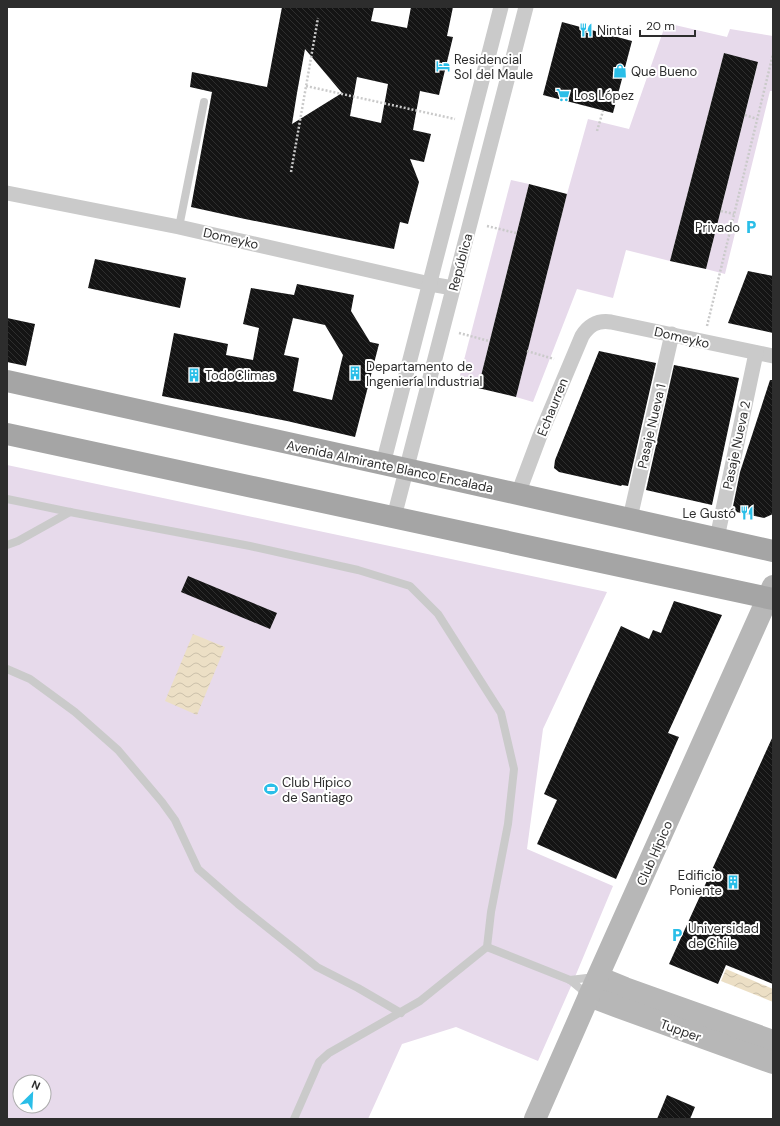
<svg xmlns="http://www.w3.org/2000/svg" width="780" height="1126" viewBox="0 0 780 1126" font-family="'DM Sans',sans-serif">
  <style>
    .green { fill: #e7daeb; fill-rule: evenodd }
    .water { fill: url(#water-waves) }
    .building { fill: url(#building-back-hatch); fill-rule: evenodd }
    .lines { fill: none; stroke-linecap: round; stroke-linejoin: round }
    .path { stroke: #cacaca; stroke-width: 2.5; stroke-dasharray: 2 2; stroke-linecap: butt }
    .lane { stroke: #cacaca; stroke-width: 8 }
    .street { stroke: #cacaca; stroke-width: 15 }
    .secondary { stroke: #b7b7b7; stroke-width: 22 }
    .primary { stroke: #a5a5a5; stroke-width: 22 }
    .labels { text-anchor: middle; stroke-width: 4; stroke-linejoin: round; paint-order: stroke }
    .poi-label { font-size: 13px; fill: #2d2d2d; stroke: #fff; text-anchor: start }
    .street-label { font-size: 13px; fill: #2d2d2d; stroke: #fff }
  </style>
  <defs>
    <pattern id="water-waves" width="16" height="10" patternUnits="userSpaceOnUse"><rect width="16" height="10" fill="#ecdfc5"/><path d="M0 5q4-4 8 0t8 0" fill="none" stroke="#cbc0aa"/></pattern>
    <pattern id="building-back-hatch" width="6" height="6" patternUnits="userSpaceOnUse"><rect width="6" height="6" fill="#141414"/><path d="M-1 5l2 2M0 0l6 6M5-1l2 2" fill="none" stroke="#2e2e2e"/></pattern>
  </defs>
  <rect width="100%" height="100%" fill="#fff"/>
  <g class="green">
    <path d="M666 23 727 37 730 29 773 36V91H770L725 274 706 269 758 63 724 53 670 261 626 250 613 298 577 289 533 402 516 397 567 194 588 119 629 129Z"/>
    <path d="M511 180 529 184 478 388 458 383Z"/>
    <path d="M7 465 607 592 543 729 527 849 613 886 572 984 538 1061 456 1027 402 1044 368 1119H7ZM20 1082H44V1106H20Z"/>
  </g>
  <g class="water">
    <path d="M193 634 225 647 197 715 165 701Z"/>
    <path d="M726 969 773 989V1002L721 981Z"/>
  </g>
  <g class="building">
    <path d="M282 7H374L371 21 407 28 411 7H453L447 36 453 37 439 95 420 91 413 130 431 134 424 162 410 159 419 182 408 224 400 222 394 249 245 219 191 207 212 92 190 87 192 72 267 87ZM305 49 342 93 292 124 297 93ZM357 77 388 84 381 123 350 116Z"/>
    <path d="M562 22 632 41 613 113 543 95Z"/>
    <path d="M724 53 758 62 706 269 670 261Z"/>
    <path d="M529 184 567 194 516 397 478 388Z"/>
    <path d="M95 259 186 278 180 308 88 288Z"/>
    <path d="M748 271 773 276V333L728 323Z"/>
    <path d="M297 284 354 295 351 311 370 342 379 344 355 437 287 421 162 396 174 333 228 344 226 355 253 360 259 328 243 324 251 288 294 295ZM293 318 325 325 343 355 332 400 293 391 299 358 284 355Z"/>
    <path d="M7 318 35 324 26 366 7 362Z"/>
    <path d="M599 351 656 363 628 486 622 485 621 486 559 472 554 468 555 460Z"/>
    <path d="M674 365 739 378 712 505 646 490Z"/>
    <path d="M770 380H773V514L764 518 732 511 740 472Z"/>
    <path d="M188 576 277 613 270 629 181 592Z"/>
    <path d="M674 601 722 615 668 733 679 737 616 879 537 844 557 800 544 794 588 697 621 626 649 639 653 630 661 633Z"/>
    <path d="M773 736V984L726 965 718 984 669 964Z"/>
    <path d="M667 1095 695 1107 690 1119H657Z"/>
  </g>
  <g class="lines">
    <g class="path">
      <path d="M306 86 455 119"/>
      <path d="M745 115 757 119"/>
      <path d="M597 131 603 111"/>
      <path d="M291 172 318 18"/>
      <path d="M721 211 734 214"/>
      <path d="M487 226 516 233"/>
      <path d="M707 326 773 54"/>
      <path d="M459 333 489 341"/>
      <path d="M527 351 554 359"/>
    </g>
    <g class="lane">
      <path d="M179 227 204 102"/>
      <path d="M7 499 70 512 250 546 358 570 410 586 438 614 501 713 514 769 508 824 491 912 487 947 420 1001 329 1053 319 1062 294 1119"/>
      <path d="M7 545 18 541 70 512"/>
      <path d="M7 669 30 679 75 712 118 750 162 802 175 820 198 869 238 904 317 967 358 988 401 1013"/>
      <path d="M487 947 570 980 588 995"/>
      <path d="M570 980 595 977"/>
    </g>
    <g class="street">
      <path d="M7 193 179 227 430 284 453 288"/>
      <path d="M383 464 501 7"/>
      <path d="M518 494 539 438 582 336C589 325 597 320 611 322L773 356"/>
      <path d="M394 517 526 7"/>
      <path d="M630 518 672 334"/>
      <path d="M717 538 756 353"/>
    </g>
    <g class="secondary">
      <path d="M598 977 625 988 773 1041"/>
      <path d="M589 996 618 1007 773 1063"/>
      <path d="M535 1119 589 996 773 586"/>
    </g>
    <g class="primary">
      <path d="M7 381 406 469 773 551"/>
      <path d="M7 434 773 599"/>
    </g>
  </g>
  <defs>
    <g id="restaurant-bare" transform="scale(1.08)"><path d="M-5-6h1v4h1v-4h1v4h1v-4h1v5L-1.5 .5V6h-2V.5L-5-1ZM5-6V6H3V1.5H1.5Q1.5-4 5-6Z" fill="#2abee8" stroke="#fff" stroke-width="2.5" paint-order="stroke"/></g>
    <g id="hotel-bare" transform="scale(1.08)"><path d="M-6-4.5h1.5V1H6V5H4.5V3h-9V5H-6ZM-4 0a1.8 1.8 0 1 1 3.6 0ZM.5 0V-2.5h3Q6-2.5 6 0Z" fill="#2abee8" stroke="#fff" stroke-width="2.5" paint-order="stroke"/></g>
    <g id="shop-bare" transform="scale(1.08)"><path d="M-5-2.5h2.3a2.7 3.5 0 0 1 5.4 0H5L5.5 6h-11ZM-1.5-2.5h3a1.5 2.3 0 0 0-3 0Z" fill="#2abee8" stroke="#fff" stroke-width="2.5" paint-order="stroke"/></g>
    <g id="supermarket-bare" transform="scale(1.08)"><path d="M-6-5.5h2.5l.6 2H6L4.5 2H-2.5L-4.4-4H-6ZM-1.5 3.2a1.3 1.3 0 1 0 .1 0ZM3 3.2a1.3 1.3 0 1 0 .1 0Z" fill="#2abee8" stroke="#fff" stroke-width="2.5" paint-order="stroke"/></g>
    <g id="parking-bare" transform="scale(1.08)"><path d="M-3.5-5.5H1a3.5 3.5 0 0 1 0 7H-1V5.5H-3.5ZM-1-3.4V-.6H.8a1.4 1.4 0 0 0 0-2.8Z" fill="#2abee8" stroke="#fff" stroke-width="2.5" paint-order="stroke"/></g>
    <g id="building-bare" transform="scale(1.08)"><path d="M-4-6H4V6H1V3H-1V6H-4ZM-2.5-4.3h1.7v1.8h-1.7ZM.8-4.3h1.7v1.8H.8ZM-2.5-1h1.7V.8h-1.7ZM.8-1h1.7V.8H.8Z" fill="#2abee8" stroke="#fff" stroke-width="2.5" paint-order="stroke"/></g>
    <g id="stadium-bare" transform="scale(1.08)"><path d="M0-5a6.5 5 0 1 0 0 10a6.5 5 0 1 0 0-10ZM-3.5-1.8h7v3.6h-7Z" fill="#2abee8" stroke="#fff" stroke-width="2.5" paint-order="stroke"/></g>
  </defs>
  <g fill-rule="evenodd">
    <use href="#restaurant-bare" x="586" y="30"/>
    <use href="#hotel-bare" x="443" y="66"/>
    <use href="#shop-bare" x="620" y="71"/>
    <use href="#supermarket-bare" x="563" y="95"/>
    <use href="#parking-bare" x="751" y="227"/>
    <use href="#building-bare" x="355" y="373"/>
    <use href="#building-bare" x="194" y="375"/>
    <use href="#restaurant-bare" x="747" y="513"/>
    <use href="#stadium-bare" x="271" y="789"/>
    <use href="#building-bare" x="733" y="882"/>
    <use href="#parking-bare" x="677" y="935"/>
  </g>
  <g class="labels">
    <g class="poi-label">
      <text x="597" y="35">Nintai</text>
      <text x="454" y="64">Residencial<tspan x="454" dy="15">Sol del Maule</tspan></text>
      <text x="631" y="76">Que Bueno</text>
      <text x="574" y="100">Los López</text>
      <text x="740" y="232" text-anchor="end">Privado</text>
      <text x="366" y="371">Departamento de<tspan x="366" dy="15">Ingeniería Industrial</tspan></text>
      <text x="205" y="380">TodoClimas</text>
      <text x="736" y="518" text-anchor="end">Le Gustó</text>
      <text x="282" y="787">Club Hípico<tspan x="282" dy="15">de Santiago</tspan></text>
      <text x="722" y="880" text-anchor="end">Edificio<tspan x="722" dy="15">Poniente</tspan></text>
      <text x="688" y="933">Universidad<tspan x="688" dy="15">de Chile</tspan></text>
    </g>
    <g class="street-label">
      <text transform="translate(231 238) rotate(13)" y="5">Domeyko</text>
      <text transform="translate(460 262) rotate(-75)" y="5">República</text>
      <text transform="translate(682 337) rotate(13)" y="5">Domeyko</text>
      <text transform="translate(552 407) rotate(-68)" y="5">Echaurren</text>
      <text transform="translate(651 426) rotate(-77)" y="5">Pasaje Nueva 1</text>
      <text transform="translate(736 445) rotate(-78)" y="5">Pasaje Nueva 2</text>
      <text transform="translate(390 466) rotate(12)" y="5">Avenida Almirante Blanco Encalada</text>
      <text transform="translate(654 853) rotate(-66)" y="5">Club Hípico</text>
      <text transform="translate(681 1030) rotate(20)" y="5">Tupper</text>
    </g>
  </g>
  <rect width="780" height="1126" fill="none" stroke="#2d2d2d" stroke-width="16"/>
  <g transform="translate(32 1094) rotate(24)"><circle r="19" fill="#ffffff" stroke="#ababab"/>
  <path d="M0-3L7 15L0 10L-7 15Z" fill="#2abee8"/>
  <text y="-6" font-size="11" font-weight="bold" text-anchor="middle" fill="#2d2d2d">N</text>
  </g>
  <path d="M640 30v6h55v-6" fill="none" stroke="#2d2d2d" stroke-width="2"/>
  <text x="646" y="30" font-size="12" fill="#2d2d2d" stroke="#ffffff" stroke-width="3" paint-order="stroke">20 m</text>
</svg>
